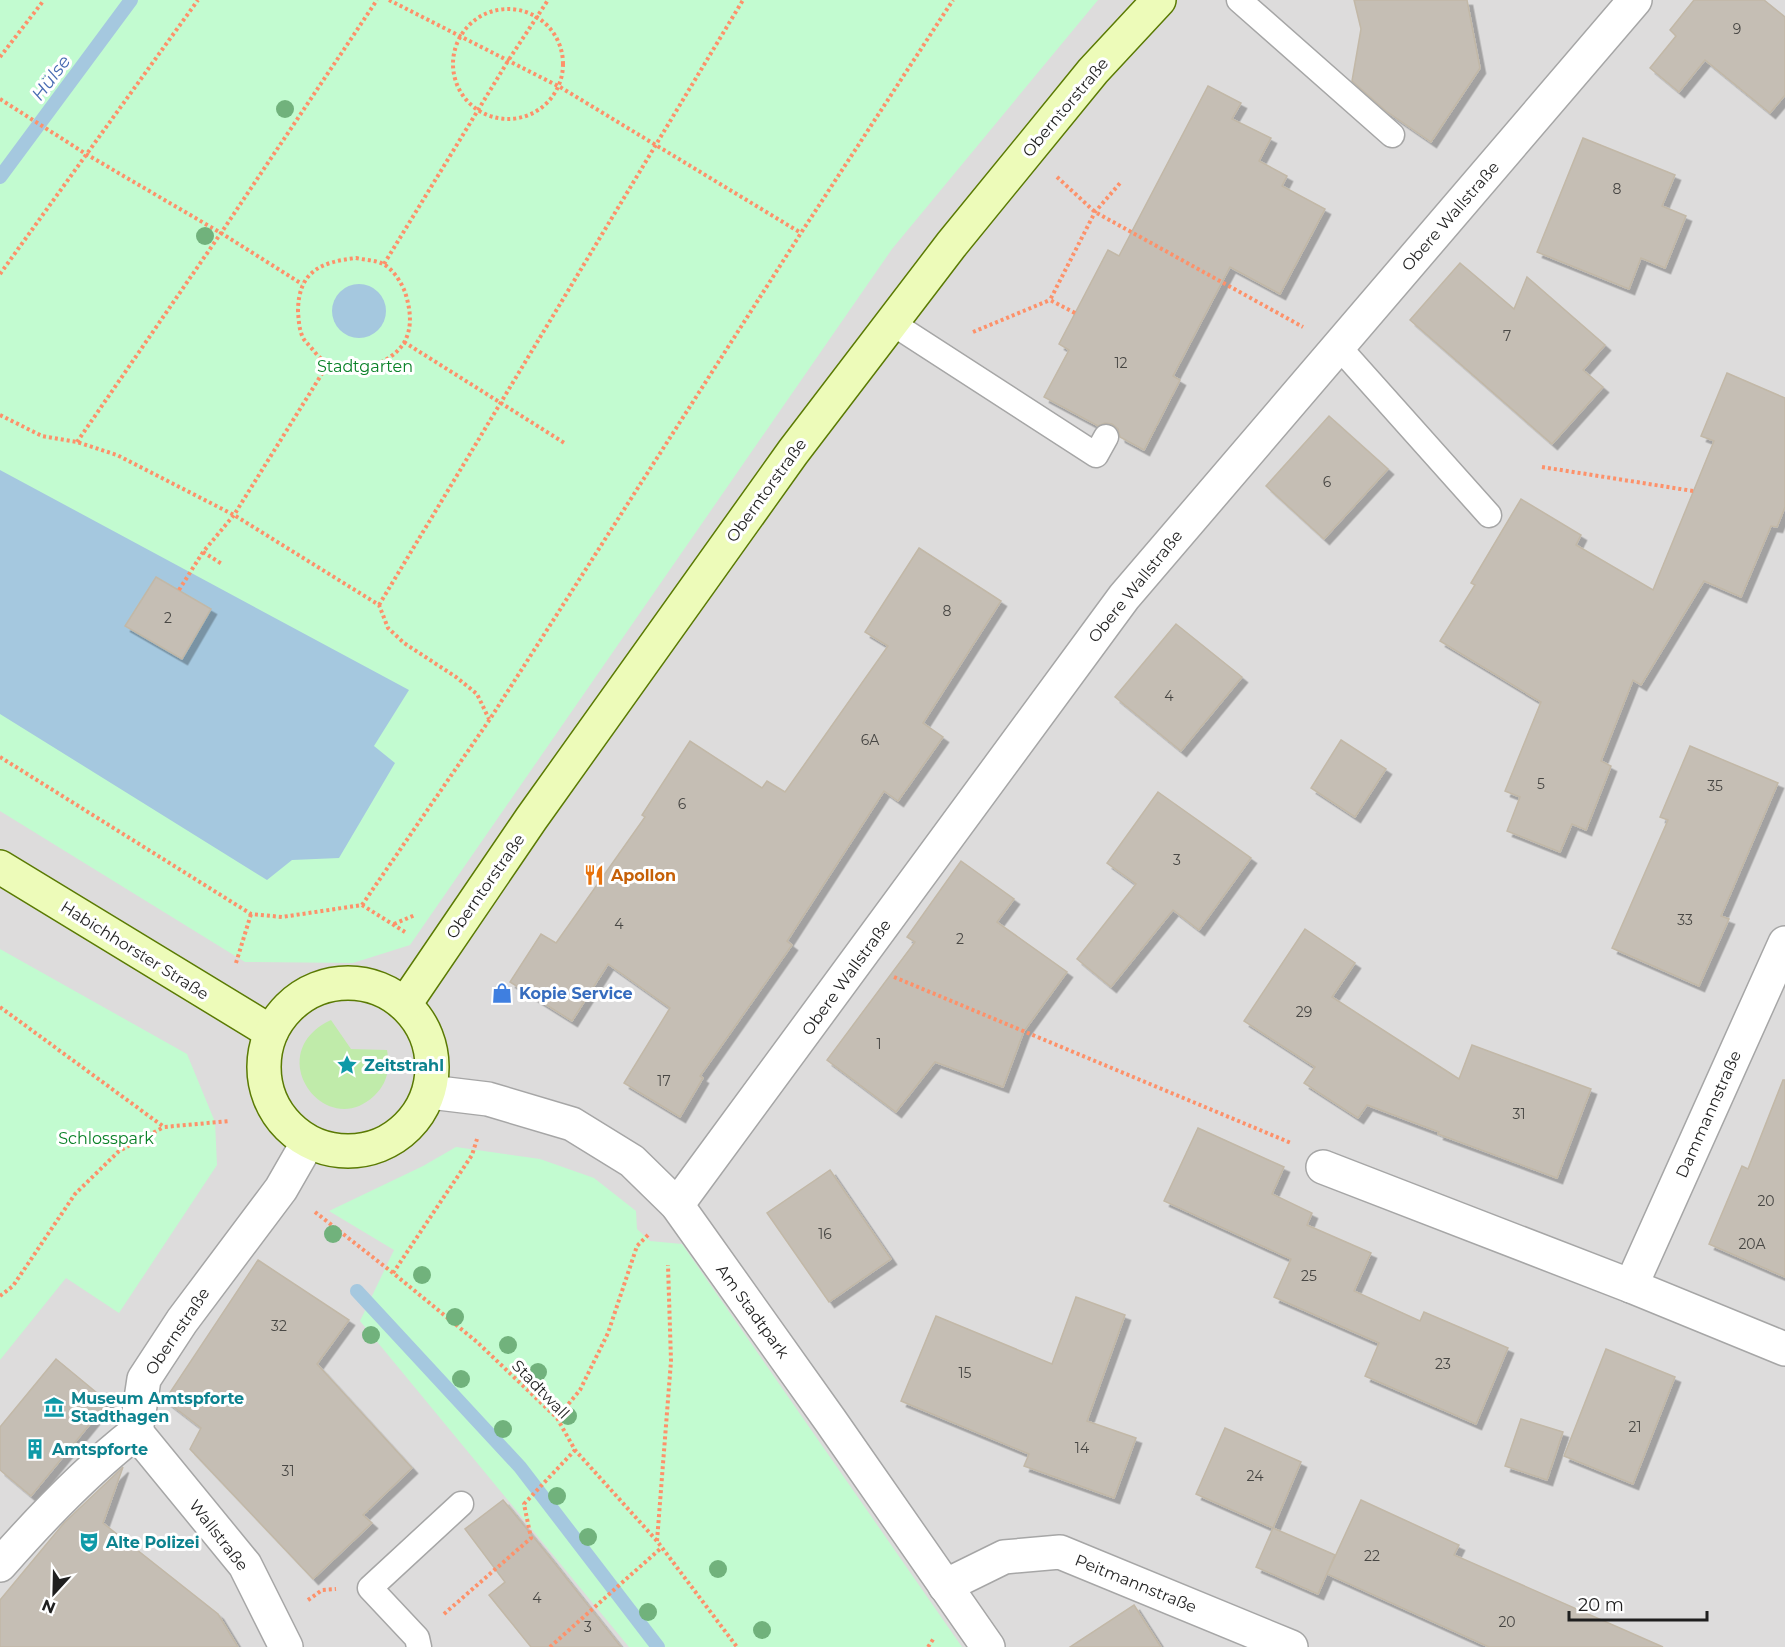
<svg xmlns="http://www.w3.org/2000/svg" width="1785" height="1647" viewBox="0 0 1785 1647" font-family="Montserrat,sans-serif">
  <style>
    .residential { fill: #dddcdc }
    .grass { fill: #c0ebaa }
    .park { fill: #c2fbd0 }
    .water { fill: #a5c8df }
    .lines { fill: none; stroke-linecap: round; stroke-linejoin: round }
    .stream { stroke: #a5c8df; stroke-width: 14 }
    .building { fill: #c5beb4; stroke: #c2b8a7; stroke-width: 1.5; filter: url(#shadow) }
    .service-casing { stroke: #a6a6a6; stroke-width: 27 }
    .minor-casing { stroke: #a6a6a6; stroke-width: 36 }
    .secondary-casing { stroke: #5a7a03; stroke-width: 36 }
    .path { stroke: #fd916a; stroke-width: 4; stroke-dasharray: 3 3; stroke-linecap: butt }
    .service { stroke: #fff; stroke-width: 24 }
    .minor { stroke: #fff; stroke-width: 33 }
    .secondary { stroke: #edfbb9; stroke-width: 33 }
    .tree { fill: #71b27c }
    .labels { text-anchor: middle; stroke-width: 6; stroke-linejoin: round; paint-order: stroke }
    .number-label { font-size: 14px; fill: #484744 }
    .street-label { font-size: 16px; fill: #1f1f1f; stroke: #fff }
    .park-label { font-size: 16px; fill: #098127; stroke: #fff }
    .food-label { font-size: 16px; font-weight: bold; fill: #c56008; stroke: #fff; text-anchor: start }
    .shop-label { font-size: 16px; font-weight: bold; fill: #366cbe; stroke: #fff; text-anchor: start }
    .culture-label { font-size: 16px; font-weight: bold; fill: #0d838f; stroke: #fff; text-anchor: start }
    .water-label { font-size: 18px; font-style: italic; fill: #496cb2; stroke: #fff }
  </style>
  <defs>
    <filter id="shadow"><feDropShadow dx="5.5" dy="5.5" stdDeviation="0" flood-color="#0004"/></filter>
  </defs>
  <rect width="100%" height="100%" fill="#f0eee5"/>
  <rect class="residential" x="0" y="0" width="1785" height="1647"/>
  <path class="grass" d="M331 1020 351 1049 387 1050C390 1068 388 1083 374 1096 325 1142 260 1053 331 1020Z"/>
  <g class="park">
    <path d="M0 0H1098L892 249 410 945 353 963 245 962 0 811Z"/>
    <path d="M0 949 187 1054 215 1122 217 1165 119 1313 66 1278 0 1360Z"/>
    <path d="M456 1147 540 1159 594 1178 636 1211 637 1229 650 1241 682 1244 962 1647H629L360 1321 394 1250 329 1211 423 1166Z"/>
  </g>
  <g class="water">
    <circle cx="359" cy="311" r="27"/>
    <path d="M0 470 409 690 374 746 395 763 339 858 292 860 267 880 0 714Z"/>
  </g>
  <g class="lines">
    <g class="stream">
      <path d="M0 177 131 0"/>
      <path d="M357 1291 520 1467 658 1647"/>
    </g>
  </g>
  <g class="building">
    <path d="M1354 0H1467L1480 68 1431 142 1386 111 1352 81 1361 29Z"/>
    <path d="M1694 0H1764L1785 17V95L1770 113 1705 60 1679 92 1650 68 1676 36 1670 30Z"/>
    <path d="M1208 86 1241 103 1232 119 1271 138 1259 161 1287 176 1282 186 1325 209 1280 294 1230 267 1173 376 1180 380 1144 450 1120 437 1118 429 1112 424 1105 423 1098 426 1044 397 1069 350 1059 344 1108 250 1119 256Z"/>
    <path d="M1583 138 1675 175 1662 206 1686 216 1665 268 1641 258 1629 289 1537 252Z"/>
    <path d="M1460 263 1514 309 1527 277 1605 345 1583 370 1603 387 1552 444 1410 320Z"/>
    <path d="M1727 373 1785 398V507L1777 527 1771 526 1741 597 1704 581 1641 685 1633 680 1601 761 1611 766 1586 830 1572 824 1560 852 1507 831 1520 797 1505 791 1541 702 1440 641 1475 585 1471 583 1521 499 1581 535 1576 545 1653 590 1714 441 1701 436Z"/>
    <path d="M1329 416 1388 469 1324 539 1266 486Z"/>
    <path d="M919 548 1001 601 923 723 943 737 898 801 884 791 787 941 792 945 700 1076 703 1078 680 1117 624 1083 670 1008 608 964 572 1021 510 982 541 934 556 943 645 817 642 815 690 741 762 788 767 781 785 792 888 646 865 632Z"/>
    <path d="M156 577 211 609 182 659 125 626Z"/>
    <path d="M1176 624 1242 677 1181 751 1115 697Z"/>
    <path d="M1341 740 1386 769 1355 817 1311 788Z"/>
    <path d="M1690 746 1778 783 1721 916 1729 919 1699 986 1612 948 1668 820 1660 817Z"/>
    <path d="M1158 792 1251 858 1199 930 1173 910 1111 987 1077 959 1136 884 1107 863Z"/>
    <path d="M961 861 1014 899 997 922 1067 972 1024 1031 1003 1087 935 1062 896 1112 827 1060 915 942 907 937Z"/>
    <path d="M1305 929 1355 963 1332 997 1459 1079 1472 1045 1591 1089 1557 1178 1438 1134 1439 1132 1367 1105 1358 1118 1304 1083 1315 1067 1244 1021Z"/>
    <path d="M1783 1080H1785V1277L1709 1244 1742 1166 1748 1169Z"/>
    <path d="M1198 1128 1284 1167 1272 1194 1312 1213 1307 1225 1371 1253 1354 1291 1420 1321 1424 1312 1508 1348 1476 1424 1365 1376 1379 1343 1274 1297 1291 1259 1164 1201Z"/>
    <path d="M830 1170 891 1259 829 1302 767 1213Z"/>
    <path d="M258 1260 349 1320 317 1364 412 1468 363 1515 372 1523 313 1579 190 1449 201 1428 165 1400Z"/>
    <path d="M1076 1297 1125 1315 1087 1421 1136 1438 1114 1498 1024 1466 1029 1454 901 1401 936 1316 1052 1364Z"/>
    <path d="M1606 1349 1675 1377 1633 1484 1564 1456Z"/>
    <path d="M56 1359 108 1402 31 1496 0 1470V1427Z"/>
    <path d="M1521 1419 1563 1432 1547 1480 1505 1466Z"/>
    <path d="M1225 1428 1301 1462 1273 1528 1196 1494Z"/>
    <path d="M123 1467 103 1523 218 1614 238 1647H0V1600L64 1523Z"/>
    <path d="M503 1500 544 1550 621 1647H531L489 1595 505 1582 465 1529Z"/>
    <path d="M1361 1500 1459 1545 1454 1555 1663 1647H1489L1327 1574Z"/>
    <path d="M1273 1528 1335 1555 1318 1594 1256 1567Z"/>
    <path d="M1134 1605 1161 1647H1070Z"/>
  </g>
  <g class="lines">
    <g class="service-casing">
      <g id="service">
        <path d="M1239 0 1392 135"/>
        <path d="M892 323 1096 455 1106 437"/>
        <path d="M1338 346 1489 515"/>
        <path d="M419 1647 417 1638 370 1588 461 1504"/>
      </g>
    </g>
    <g class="minor-casing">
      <g id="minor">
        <path d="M1785 943 1631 1286 1785 1349"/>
        <path d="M430 1092 488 1099 572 1124 632 1161 677 1205 830 1420 988 1647"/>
        <path d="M1323 1167 1631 1286"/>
        <path d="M677 1205 1124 597 1635 0"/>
        <path d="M136 1432 245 1565 286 1647"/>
        <path d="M0 1565C42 1517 86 1471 136 1432L144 1379 182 1321 281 1189 308 1142"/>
        <path d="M945 1586 1004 1557 1060 1552 1291 1647"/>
      </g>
    </g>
    <g class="secondary-casing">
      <g id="secondary">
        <path d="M0 867 271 1032"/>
        <circle cx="348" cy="1067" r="84"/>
        <path d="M405 1004 531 819 793 452 951 245 1093 71 1159 0"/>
      </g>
    </g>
    <g class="path">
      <path d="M389 0 560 87 801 233"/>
      <circle cx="508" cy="64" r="55"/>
      <path d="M0 57 44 0"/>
      <path d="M0 99 86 154 221 233 302 284"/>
      <path d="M1057 177 1095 212 1303 327"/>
      <path d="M356 258C364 260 376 260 383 264 393 269 401 282 405 292 410 308 413 325 405 341 392 365 352 376 328 364 320 360 312 348 306 342 299 334 299 322 298 312 298 271 321 262 356 258Z"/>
      <path d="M384 264 508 61 548 0"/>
      <path d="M0 274 198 0"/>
      <path d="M1075 313 1050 300 1095 212 1121 182"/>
      <path d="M973 332 1050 300"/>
      <path d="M404 342 566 444"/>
      <path d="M0 415 42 436 77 442 117 455 234 515 379 605 388 628 404 643 456 677 477 694 489 719"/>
      <path d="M77 442 221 233 377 0"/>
      <path d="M1542 467 1693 491"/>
      <path d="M203 552 222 564"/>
      <path d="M179 590 203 552 234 515 328 364"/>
      <path d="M379 605 743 0"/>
      <path d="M0 757 251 914 282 917 362 905 405 932"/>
      <path d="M362 905 490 719 801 233 953 0"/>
      <path d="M394 924 415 915"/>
      <path d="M236 963 251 914"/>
      <path d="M894 977 1291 1143"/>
      <path d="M0 1007 164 1127 230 1121"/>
      <path d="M315 1212 393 1273 477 1342 557 1418 575 1450 657 1541 737 1647"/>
      <path d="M393 1273 472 1155 477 1139"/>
      <path d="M0 1296 13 1286 75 1194 119 1151 164 1127"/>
      <path d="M557 1418 580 1390 608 1333 637 1246 649 1234"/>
      <path d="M657 1541 671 1361 668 1265"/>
      <path d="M308 1600 322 1590 336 1589"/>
      <path d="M444 1614 531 1538 524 1504 575 1450"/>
      <path d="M550 1647 661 1548"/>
      <path d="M928 1647 934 1638"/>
    </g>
    <use href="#service" class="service"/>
    <use href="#minor" class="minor"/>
    <use href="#secondary" class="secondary"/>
  </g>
  <g class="tree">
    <circle cx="285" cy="109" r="9"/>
    <circle cx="205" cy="236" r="9"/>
    <circle cx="333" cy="1234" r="9"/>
    <circle cx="422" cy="1275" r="9"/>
    <circle cx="455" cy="1317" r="9"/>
    <circle cx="371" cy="1335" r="9"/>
    <circle cx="508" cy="1345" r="9"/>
    <circle cx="538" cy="1372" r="9"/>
    <circle cx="461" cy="1379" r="9"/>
    <circle cx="568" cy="1416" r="9"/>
    <circle cx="503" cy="1429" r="9"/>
    <circle cx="557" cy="1496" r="9"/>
    <circle cx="588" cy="1537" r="9"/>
    <circle cx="718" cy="1569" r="9"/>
    <circle cx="648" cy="1612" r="9"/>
    <circle cx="762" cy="1630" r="9"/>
  </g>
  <defs>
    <g id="restaurant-bare" transform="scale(1.62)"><path d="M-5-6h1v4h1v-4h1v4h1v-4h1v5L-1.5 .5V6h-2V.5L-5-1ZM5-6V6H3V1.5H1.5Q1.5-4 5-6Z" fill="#e8710a" stroke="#fff" stroke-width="2.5" paint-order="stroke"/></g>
    <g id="shop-bare" transform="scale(1.62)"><path d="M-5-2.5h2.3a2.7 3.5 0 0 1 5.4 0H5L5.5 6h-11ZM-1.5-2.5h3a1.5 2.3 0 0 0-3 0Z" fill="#3f7fe0" stroke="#fff" stroke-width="2.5" paint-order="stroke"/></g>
    <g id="sight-bare" transform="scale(1.62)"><path d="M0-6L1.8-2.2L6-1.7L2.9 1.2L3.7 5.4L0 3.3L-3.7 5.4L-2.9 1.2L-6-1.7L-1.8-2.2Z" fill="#0f9aa8" stroke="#fff" stroke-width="2.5" paint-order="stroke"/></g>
    <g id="museum-bare" transform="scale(1.62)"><path d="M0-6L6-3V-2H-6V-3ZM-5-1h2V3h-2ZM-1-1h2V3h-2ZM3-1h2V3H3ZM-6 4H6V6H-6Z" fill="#0f9aa8" stroke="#fff" stroke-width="2.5" paint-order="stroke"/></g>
    <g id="building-bare" transform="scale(1.62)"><path d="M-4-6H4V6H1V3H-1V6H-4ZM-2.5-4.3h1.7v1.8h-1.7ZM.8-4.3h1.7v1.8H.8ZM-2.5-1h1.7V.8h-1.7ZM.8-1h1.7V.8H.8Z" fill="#0f9aa8" stroke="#fff" stroke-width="2.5" paint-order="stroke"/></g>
    <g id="theatre-bare" transform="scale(1.62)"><path d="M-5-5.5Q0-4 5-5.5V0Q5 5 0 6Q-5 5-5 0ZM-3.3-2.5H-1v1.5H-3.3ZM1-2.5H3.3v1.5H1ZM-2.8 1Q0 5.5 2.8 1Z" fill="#0f9aa8" stroke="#fff" stroke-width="2.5" paint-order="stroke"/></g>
  </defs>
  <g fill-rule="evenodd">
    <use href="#restaurant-bare" x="594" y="875"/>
    <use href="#shop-bare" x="502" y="993"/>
    <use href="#sight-bare" x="347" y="1065"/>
    <use href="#museum-bare" x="54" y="1407"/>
    <use href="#building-bare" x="35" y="1449"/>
    <use href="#theatre-bare" x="89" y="1542"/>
  </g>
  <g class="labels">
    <g class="number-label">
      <text x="1737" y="34">9</text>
      <text x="1617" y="194">8</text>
      <text x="1507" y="341">7</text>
      <text x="1121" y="368">12</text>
      <text x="1327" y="487">6</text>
      <text x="947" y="616">8</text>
      <text x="168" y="623">2</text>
      <text x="1169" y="701">4</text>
      <text x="870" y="745">6A</text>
      <text x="1541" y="789">5</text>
      <text x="1715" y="791">35</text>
      <text x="682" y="809">6</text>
      <text x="1177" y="865">3</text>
      <text x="1685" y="925">33</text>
      <text x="619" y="929">4</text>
      <text x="960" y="944">2</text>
      <text x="1304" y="1017">29</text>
      <text x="879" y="1049">1</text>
      <text x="664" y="1086">17</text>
      <text x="1519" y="1119">31</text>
      <text x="1766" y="1206">20</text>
      <text x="825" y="1239">16</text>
      <text x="1752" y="1249">20A</text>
      <text x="1309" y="1281">25</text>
      <text x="279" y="1331">32</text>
      <text x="1443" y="1369">23</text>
      <text x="965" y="1378">15</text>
      <text x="1635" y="1432">21</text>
      <text x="1082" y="1453">14</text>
      <text x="288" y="1476">31</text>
      <text x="1255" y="1481">24</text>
      <text x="1372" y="1561">22</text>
      <text x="537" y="1603">4</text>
      <text x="1507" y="1627">20</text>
      <text x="588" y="1632">3</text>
    </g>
    <g class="street-label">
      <text transform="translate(1065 107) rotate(-50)" y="6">Oberntorstraße</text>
      <text transform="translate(1450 216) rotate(-49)" y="6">Obere Wallstraße</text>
      <text transform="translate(766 490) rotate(-54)" y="6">Oberntorstraße</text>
      <text transform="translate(1135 586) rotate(-51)" y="6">Obere Wallstraße</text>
      <text transform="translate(485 886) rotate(-55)" y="6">Oberntorstraße</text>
      <text transform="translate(135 950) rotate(32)" y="6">Habichhorster Straße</text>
      <text transform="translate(846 977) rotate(-54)" y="6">Obere Wallstraße</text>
      <text transform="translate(1708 1114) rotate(-66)" y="6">Dammannstraße</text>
      <text transform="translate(753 1311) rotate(54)" y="6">Am Stadtpark</text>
      <text transform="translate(177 1331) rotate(-56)" y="6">Obernstraße</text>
      <text transform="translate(541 1389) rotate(46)" y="6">Stadtwall</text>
      <text transform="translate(219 1535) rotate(52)" y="6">Wallstraße</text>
      <text transform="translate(1136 1583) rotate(22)" y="6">Peitmannstraße</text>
    </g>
    <g class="park-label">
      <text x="365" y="372">Stadtgarten</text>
      <text x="106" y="1144">Schlosspark</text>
    </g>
    <g class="food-label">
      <text x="611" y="881">Apollon</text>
    </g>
    <g class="shop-label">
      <text x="519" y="999">Kopie Service</text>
    </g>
    <g class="culture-label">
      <text x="364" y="1071">Zeitstrahl</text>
      <text x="71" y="1404">Museum Amtspforte<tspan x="71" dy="18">Stadthagen</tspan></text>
      <text x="52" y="1455">Amtspforte</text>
      <text x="106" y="1548">Alte Polizei</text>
    </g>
    <g class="water-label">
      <text transform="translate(51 78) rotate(-53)" y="6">Hülse</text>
    </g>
  </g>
  <g transform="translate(54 1593) rotate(202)" stroke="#ffffff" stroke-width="4.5" paint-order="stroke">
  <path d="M0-4.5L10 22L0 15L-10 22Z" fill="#1f1f1f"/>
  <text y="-9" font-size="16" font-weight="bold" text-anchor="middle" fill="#1f1f1f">N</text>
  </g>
  <path d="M1569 1611v9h138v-9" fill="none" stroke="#1f1f1f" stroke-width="3"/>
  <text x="1578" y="1611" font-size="18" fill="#1f1f1f" stroke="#ffffff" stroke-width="4.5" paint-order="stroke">20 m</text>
</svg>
